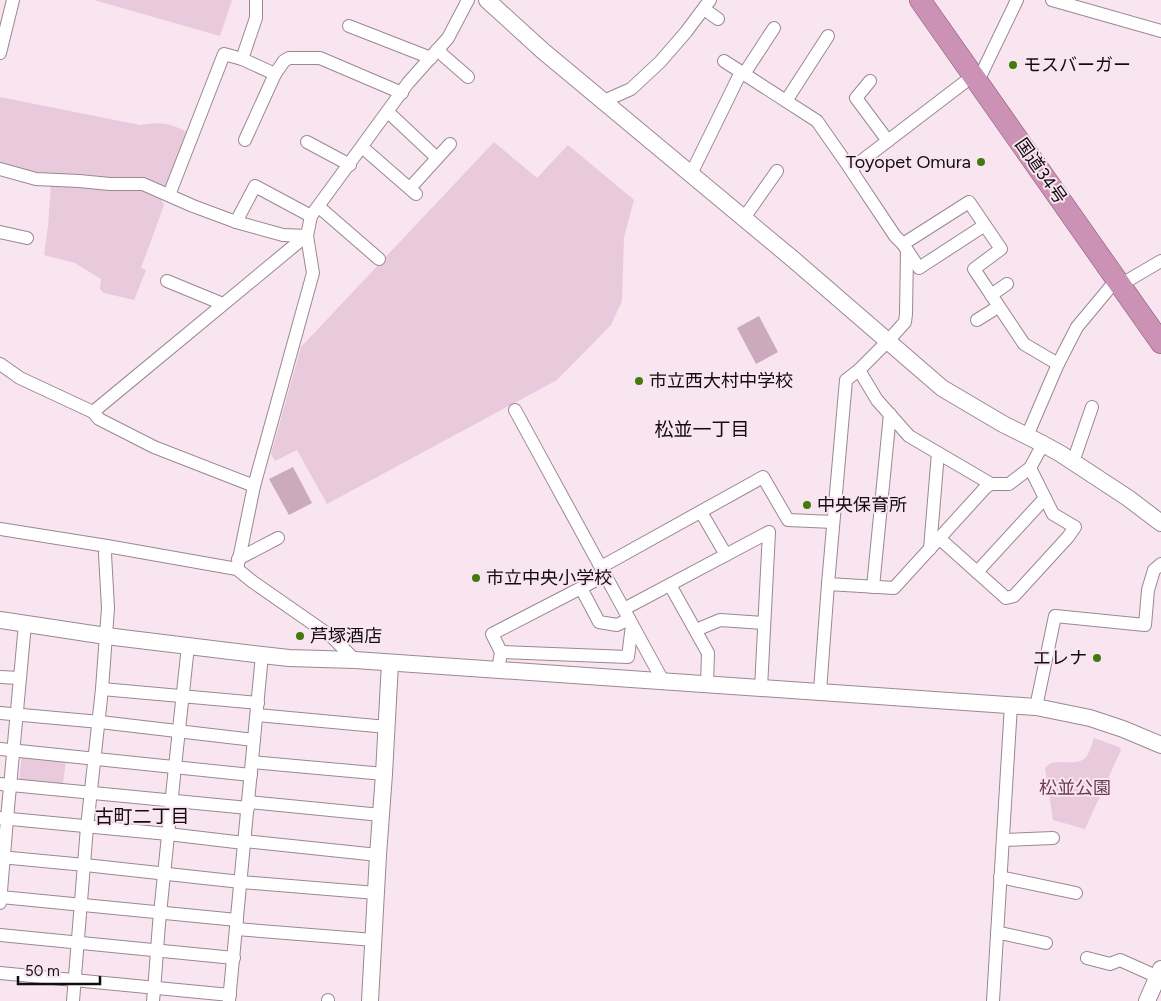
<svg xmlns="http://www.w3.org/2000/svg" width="1161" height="1001" viewBox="0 0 1161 1001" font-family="Figtree,'Noto Sans JP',sans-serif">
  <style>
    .green { fill: #e9c9dc }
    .water { fill: #ccaabe }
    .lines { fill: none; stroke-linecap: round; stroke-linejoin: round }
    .minor-casing { stroke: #998892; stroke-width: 14 }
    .tertiary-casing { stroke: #998892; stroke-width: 18 }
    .trunk-casing { stroke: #825170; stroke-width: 22 }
    .minor { stroke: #fff; stroke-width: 12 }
    .tertiary { stroke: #fff; stroke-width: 16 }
    .trunk { stroke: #cc92b6; stroke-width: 21 }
    .poi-dot { fill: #437a0d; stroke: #f9e5f0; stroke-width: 2 }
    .labels { text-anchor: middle; stroke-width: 4; stroke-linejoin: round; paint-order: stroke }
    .poi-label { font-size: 18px; fill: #120c10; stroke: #f9e5f0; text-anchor: start }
    .street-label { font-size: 18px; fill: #120c10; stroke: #f9e5f0 }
    .park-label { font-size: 18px; fill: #6b3c59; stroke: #f9e5f0 }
    .neighbourhood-label { font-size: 19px; fill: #120c10; stroke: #f9e5f0 }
  </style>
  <rect width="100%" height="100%" fill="#f9e5f0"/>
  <g class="green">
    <path d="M94 0H232L220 36Z"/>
    <path d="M0 97 140 125C165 121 170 124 192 134L168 192 36 177 0 165Z"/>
    <path d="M494 142 537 178 568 145 634 200 624 237 622 301 611 325 557 380 327 504 297 450 275 461 271 454 301 347Z"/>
    <path d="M51 183 143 186 158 194 164 205 141 268 146 270 134 300 104 293 100 289 101 279 75 263 44 255 48 226Z"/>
    <path d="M1094 738 1119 747 1121 750 1085 829 1053 820 1045 768C1055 755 1075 769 1086 757 1090 752 1092 744 1094 738Z"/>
    <path d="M22 754 66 759 63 784 19 780Z"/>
  </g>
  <g class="water">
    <path d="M759 316 778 352 756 364 737 328Z"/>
    <path d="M293 467 312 503 289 515 269 479Z"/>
  </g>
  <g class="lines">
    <g class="minor-casing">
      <g id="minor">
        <path d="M1052 0 1161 31"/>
        <path d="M704 9 718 19"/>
        <path d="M349 26 431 58"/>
        <path d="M437 50 468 77"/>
        <path d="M0 53 13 0"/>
        <path d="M242 59 275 74 284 61 289 58H320L402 93"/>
        <path d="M724 61 741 72"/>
        <path d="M744 74 774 28"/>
        <path d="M870 81 856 98 888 141"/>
        <path d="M978 81 1017 0"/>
        <path d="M604 101 631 89 660 62 686 32 710 0"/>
        <path d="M786 101 828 36"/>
        <path d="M388 112 437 158"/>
        <path d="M245 140 275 74"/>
        <path d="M307 142 350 165"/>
        <path d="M362 147 416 194"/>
        <path d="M0 169 36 179 79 181 110 184H143L193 206 236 222 283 235 307 236"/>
        <path d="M851 169 974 75"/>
        <path d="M691 174 741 72 817 121 847 164 895 236 903 244"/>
        <path d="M410 188 450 144"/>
        <path d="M169 195 224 54 242 59 256 18V0"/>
        <path d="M319 207 379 259"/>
        <path d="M744 218 777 171"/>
        <path d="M236 222 255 186 311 216"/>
        <path d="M985 225 919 268 903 244 969 202 1001 249 974 269 1024 344 1058 364"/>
        <path d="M0 232 27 238"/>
        <path d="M167 281 223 304"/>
        <path d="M1120 285 1161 261"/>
        <path d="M991 295 1007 284"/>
        <path d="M977 320 998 307"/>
        <path d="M0 364 20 378 93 412 99 419 154 447 254 486"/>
        <path d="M859 370 877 400 909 436 991 484"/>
        <path d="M515 410 663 681"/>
        <path d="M93 412 301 240 307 236"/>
        <path d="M1027 436 1058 364 1077 327 1117 279"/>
        <path d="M1073 462 1092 407"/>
        <path d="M701 512 726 555"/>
        <path d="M0 529 107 546 237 569 253 582 332 637 355 660"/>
        <path d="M939 538 1006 598 1014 596 1068 537 1075 527 1053 514 1030 468"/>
        <path d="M930 549 938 453"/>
        <path d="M238 559 278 538"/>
        <path d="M601 567 763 477 788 520 833 522"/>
        <path d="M237 569 254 486 313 273 307 236 311 216 408 83 448 38 468 0"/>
        <path d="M977 572 1045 498"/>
        <path d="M605 575 581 588 599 622 617 625 629 619"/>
        <path d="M828 584 894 588 986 487 991 484H1009L1030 468 1043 444"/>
        <path d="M670 585 708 653 707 684"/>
        <path d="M873 587 890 414"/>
        <path d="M624 609 769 532 761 688"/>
        <path d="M696 630 720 620 764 623"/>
        <path d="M501 652 628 657 632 625"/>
        <path d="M498 670 501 652 492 634 581 588"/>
        <path d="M0 677 20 678"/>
        <path d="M102 689 258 703"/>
        <path d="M820 691 828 584 846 380 859 370 888 341 905 322 906 314 907 251"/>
        <path d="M1036 707 1055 616 1145 625 1148 590 1154 570 1161 564"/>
        <path d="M0 713 100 722 254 740"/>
        <path d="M257 715 387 727"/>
        <path d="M0 749 251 775"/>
        <path d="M252 762 384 774"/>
        <path d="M0 784 248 808"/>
        <path d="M248 802 381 815"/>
        <path d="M0 818 168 834 244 843"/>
        <path d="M1003 840 1053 838"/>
        <path d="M244 841 378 855"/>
        <path d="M0 857 85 865 241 882 376 893"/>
        <path d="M1000 877 1076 893"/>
        <path d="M1 897 237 920"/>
        <path d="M0 903 7 819 25 624"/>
        <path d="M236 929 374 940"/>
        <path d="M997 933 1005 934 1046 943"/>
        <path d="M0 935 234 958"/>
        <path d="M1087 958 1110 964 1120 960 1158 977"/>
        <path d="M0 973 230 995"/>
        <path d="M328 1000V1001"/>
        <path d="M73 1001 87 827 102 689 108 608 105 554 107 546"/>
        <path d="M153 1001C156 972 157 943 160 914 169 825 178 735 188 646"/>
        <path d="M229 1001 262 655"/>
        <path d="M993 1001 1011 705"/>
      </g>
    </g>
    <g class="tertiary-casing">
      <g id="tertiary">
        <path d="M487 0 543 51 794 260 942 388 1003 424 1043 444 1061 454 1128 498 1161 523"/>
        <path d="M0 620 106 636 262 655 289 658 355 660 1036 707 1090 718 1123 729 1161 745"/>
        <path d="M370 1001 378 855 384 774 390 663"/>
        <path d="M1147 1001 1161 969"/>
      </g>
    </g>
    <g class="trunk-casing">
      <path id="trunk" d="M920 0 1161 343"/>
    </g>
    <use href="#minor" class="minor"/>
    <use href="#tertiary" class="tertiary"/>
    <use href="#trunk" class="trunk"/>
  </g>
  <g class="poi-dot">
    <circle cx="1013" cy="65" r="5"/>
    <circle cx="981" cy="162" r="5"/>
    <circle cx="639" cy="381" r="5"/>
    <circle cx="807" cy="505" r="5"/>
    <circle cx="476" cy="578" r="5"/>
    <circle cx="300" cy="636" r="5"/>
    <circle cx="1097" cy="658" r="5"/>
  </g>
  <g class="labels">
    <g class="poi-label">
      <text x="1023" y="71">モスバーガー</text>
      <text x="971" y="168" text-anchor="end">Toyopet Omura</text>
      <text x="649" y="387">市立西大村中学校</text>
      <text x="817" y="511">中央保育所</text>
      <text x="486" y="584">市立中央小学校</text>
      <text x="310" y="642">芦塚酒店</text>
      <text x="1087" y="664" text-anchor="end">エレナ</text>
    </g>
    <g class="street-label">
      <text transform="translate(1041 171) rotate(55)" y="6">国道34号</text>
    </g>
    <g class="park-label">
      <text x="1075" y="794">松並公園</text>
    </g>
    <g class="neighbourhood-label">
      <text x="702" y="436">松並一丁目</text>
      <text x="142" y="823">古町二丁目</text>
    </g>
  </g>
  <path d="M18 976v8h82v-8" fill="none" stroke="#120c10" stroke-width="2.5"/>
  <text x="25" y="976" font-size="15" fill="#120c10" stroke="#f9e5f0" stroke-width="4" paint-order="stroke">50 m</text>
</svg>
